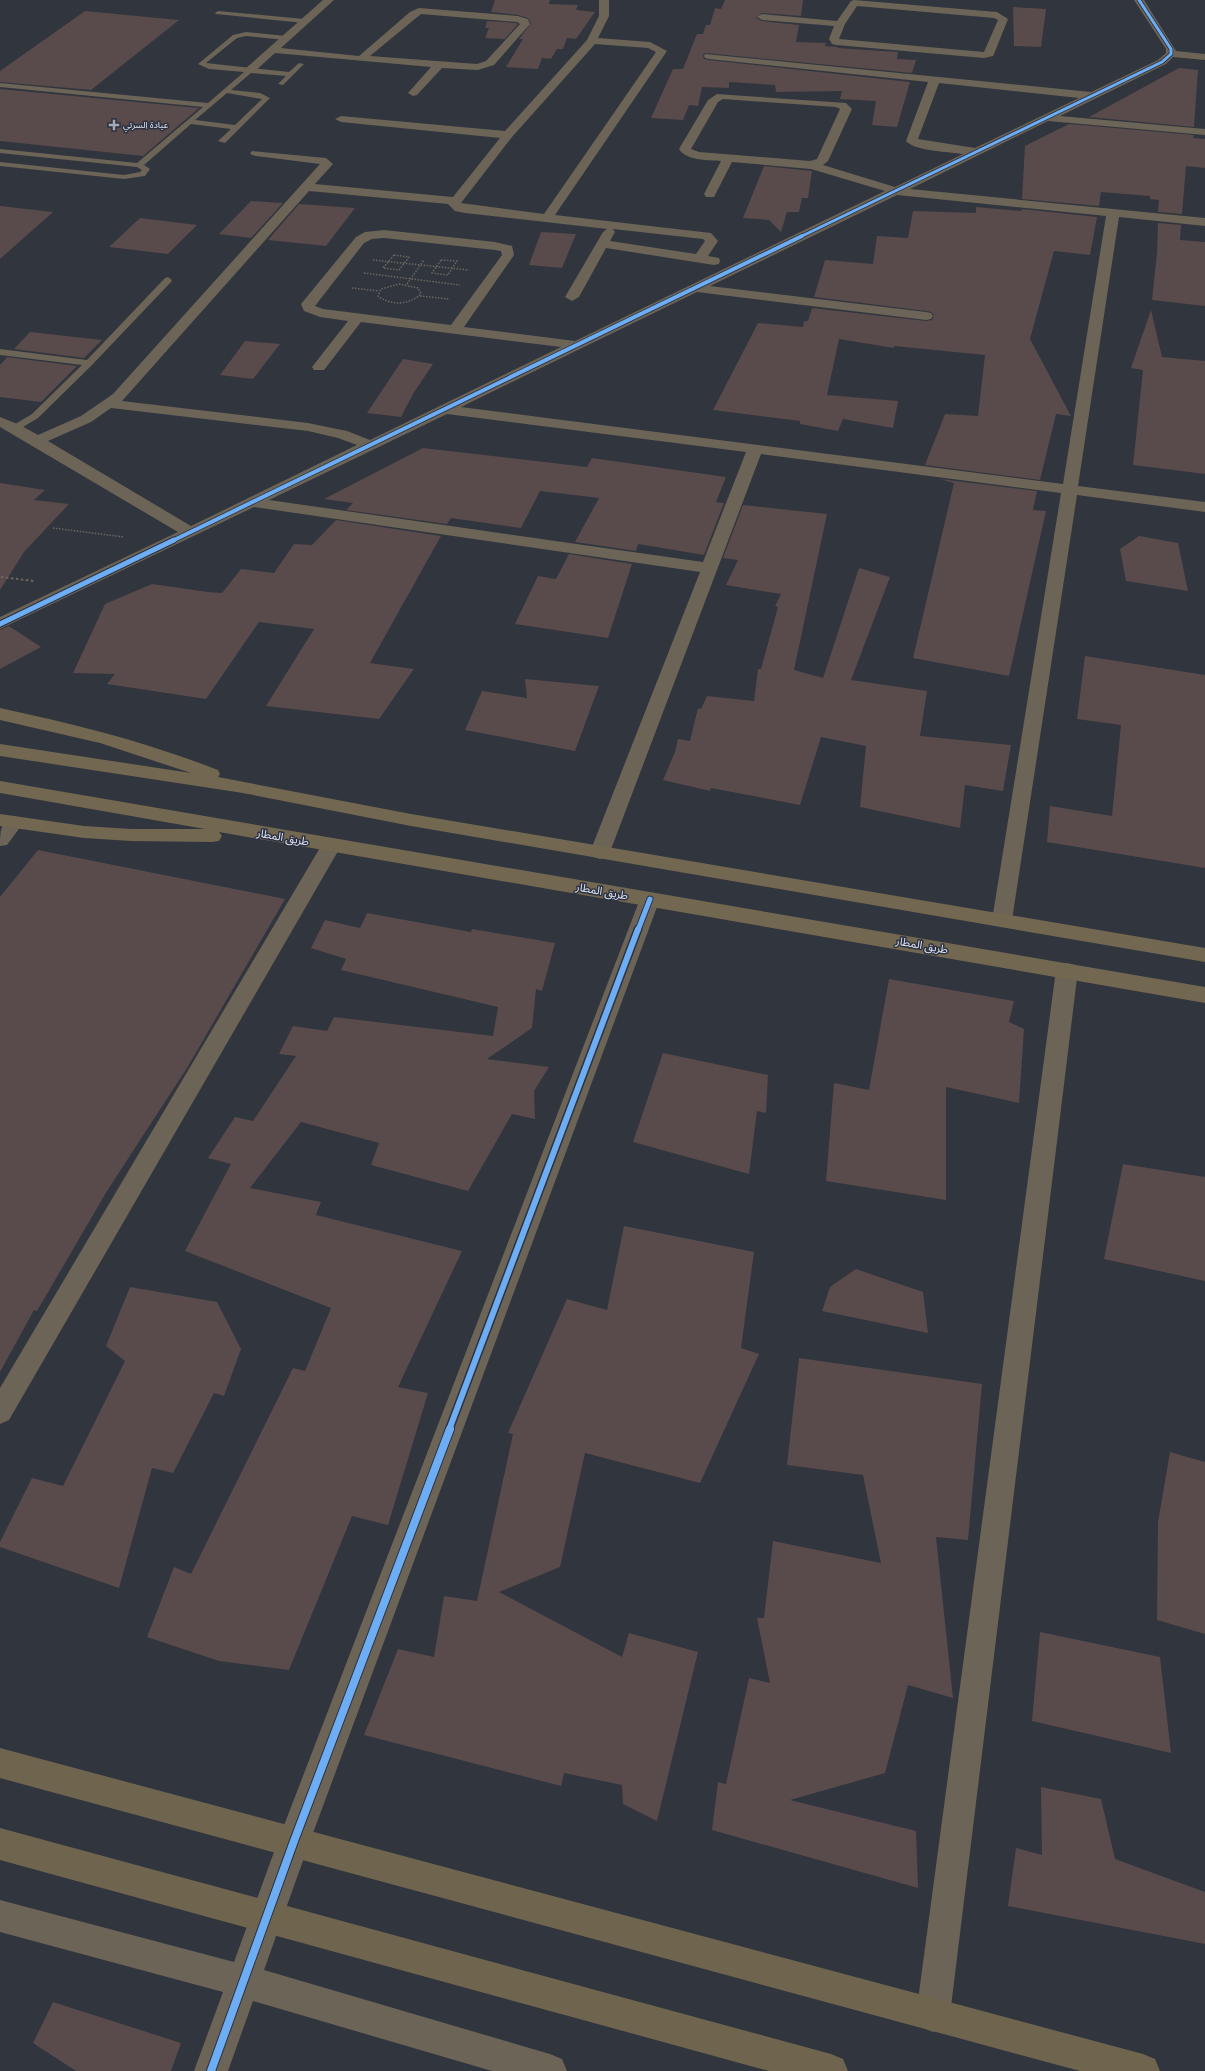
<svg xmlns="http://www.w3.org/2000/svg" width="1205" height="2071" viewBox="0 0 1205 2071" font-family="Ubuntu,'Noto Sans Arabic',sans-serif">
  <style>
    .building { fill: #594a4b }
    .lines { fill: none; stroke-linecap: round; stroke-linejoin: round }
    .path-far1 { stroke: #6a6760; stroke-width: 1.5; stroke-dasharray: 1.5 1.5; stroke-linecap: butt }
    .path { stroke: #6a6760; stroke-width: 2; stroke-dasharray: 2.5 2.5; stroke-linecap: butt }
    .service { fill: #6b6457; fill-rule: evenodd }
    .minor { fill: #6b6457; fill-rule: evenodd }
    .primary { fill: #6f654f; fill-rule: evenodd }
    .trunk { fill: #726750; fill-rule: evenodd }
    .cycleway-far4-casing { stroke: #2c3243; stroke-width: 4.5 }
    .cycleway-far3-casing { stroke: #2c3243; stroke-width: 5.5 }
    .cycleway-far2-casing { stroke: #2c3243; stroke-width: 7 }
    .cycleway-far1-casing { stroke: #2c3243; stroke-width: 9 }
    .cycleway-casing { stroke: #2c3243; stroke-width: 10 }
    .cycleway-far4 { stroke: #6dadf4; stroke-width: 3 }
    .cycleway-far3 { stroke: #6dadf4; stroke-width: 4 }
    .cycleway-far2 { stroke: #6dadf4; stroke-width: 5 }
    .cycleway-far1 { stroke: #6dadf4; stroke-width: 6 }
    .cycleway { stroke: #6dadf4; stroke-width: 8 }
    .poi-dot { fill: #a4a9b3; stroke: #2c3243; stroke-width: 1.5 }
    .labels { text-anchor: middle; stroke-width: 3; stroke-linejoin: round; paint-order: stroke }
    .far-poi-label { font-size: 9px; fill: #e2e7f2; stroke: #2c3243; text-anchor: start }
    .street-label { font-size: 11px; fill: #e2e7f2; stroke: #2c3243 }
  </style>
  <rect width="100%" height="100%" fill="#31353e"/>
  <g class="building">
    <path d="M495 0H550L549 4 578 5 576 10 595 12 576 39 567 38 563 49H557L551 59 542 58 538 69 506 67 523 39H519L531 23 528 18 518 15 491 12Z"/>
    <path d="M725 0H803L801 16 762 13 756 18 762 21 799 25 796 42 826 43 825 46 838 47 837 48 898 52 897 59 916 60 912 73 705 53 703 55 704 59 709 60 910 82 897 127 872 125 876 101 840 99 842 91 776 92 775 85 729 82V88L702 87 698 106 689 105 683 120 651 118 673 69H683L697 34H703L706 25H710L715 8 721 9Z"/>
    <path d="M1013 7 1046 9 1041 47 1014 46Z"/>
    <path d="M85 11 179 20 91 90 0 82V71Z"/>
    <path d="M487 21 516 23 518 24 505 39 485 38 489 28H485Z"/>
    <path d="M1179 68 1198 70 1194 127 1089 117Z"/>
    <path d="M0 89 199 108 143 156 0 141Z"/>
    <path d="M1069 124 1194 135 1193 138 1205 139V168L1186 166 1182 214 1158 212 1159 200 1150 199V196L1101 192 1099 206 1022 199 1025 146Z"/>
    <path d="M764 166 812 171 808 198H802L799 212H787L781 232 769 220 743 218Z"/>
    <path d="M251 201 283 203 251 238 219 234Z"/>
    <path d="M299 204 355 208 326 246 268 240Z"/>
    <path d="M0 206 53 212 0 259Z"/>
    <path d="M976 207 1021 211 1022 209 1097 217 1090 255 1054 251 1030 339 1071 416 1056 414 1040 480 925 465 945 414 978 416 985 355 894 346V348L839 339 827 395 898 401 893 428 843 419 838 431 800 424V421L713 410 758 323 803 327 804 321H808L812 308 926 321 932 320 934 315 931 312 926 311 814 297 825 260 873 264 877 236 908 238 913 211 976 213Z"/>
    <path d="M140 218 197 225 168 254 109 247Z"/>
    <path d="M1158 223 1181 225 1180 240 1205 242V306L1152 300 1157 253Z"/>
    <path d="M541 232 576 234 562 268 529 265Z"/>
    <path d="M1151 310 1162 357 1205 361V474L1133 465 1143 370 1131 368Z"/>
    <path d="M30 332 102 340 84 358 14 349Z"/>
    <path d="M245 341 280 344 253 379 220 375Z"/>
    <path d="M7 357 77 366 41 402 0 397V365Z"/>
    <path d="M403 359 433 364 413 394 401 417 367 413Z"/>
    <path d="M423 448 587 467 592 458 726 477 716 502 724 503 704 555 638 544 636 551 575 542 599 498 540 491 521 528 451 518 447 524 346 510 353 503 324 499Z"/>
    <path d="M940 479 1037 491 1033 510 1046 511 1009 676 913 658 954 483Z"/>
    <path d="M0 483 45 490 34 500 69 504 24 552 0 590Z"/>
    <path d="M743 505 827 514 794 670 823 678 859 568 890 577 851 680 927 691 920 736 1011 745 1003 791 965 785 960 828 860 807 866 746 821 737 800 805 711 788 710 791 663 780 675 752 678 739 690 741 698 708 701 709 707 696 754 701 758 669H761L778 607 775 606 781 594 726 585 738 560 723 558Z"/>
    <path d="M336 520 441 536 370 663 414 669 379 719 266 706 314 629 259 622 206 699 107 684 115 674 73 673 105 604 152 584 208 592 222 593 241 569 274 573 294 544 312 545Z"/>
    <path d="M1139 536 1178 543 1188 591 1126 581 1120 549Z"/>
    <path d="M569 554 632 564 608 638 515 624 538 576 556 579Z"/>
    <path d="M9 626 41 647 0 669V630Z"/>
    <path d="M1085 656 1205 675V868L1047 842 1050 806 1112 816 1121 725 1077 719Z"/>
    <path d="M525 679 599 686 575 751 465 730 482 691 527 698Z"/>
    <path d="M38 850 285 899 187 1068 107 1191 37 1311 34 1310 0 1372V897Z"/>
    <path d="M367 913 471 932 472 929 555 943 542 991 536 989 532 1028 487 1059 549 1067 534 1091 535 1119 512 1114 468 1191 371 1165 379 1143 301 1122 250 1188 321 1202 316 1215 462 1251 398 1387 428 1393 388 1525 352 1516 289 1670 219 1661 147 1637 174 1567 191 1574 293 1368 305 1371 331 1308 185 1251 231 1164 208 1158 235 1117 253 1121 296 1056 279 1054 293 1026 327 1031 334 1017 493 1036 498 1007 341 970 346 959 311 948 325 920 360 928Z"/>
    <path d="M889 979 1014 1001 1009 1022 1024 1029 1019 1103 946 1087V1200L826 1181 834 1083 869 1090Z"/>
    <path d="M663 1053 768 1075 766 1113 757 1111 749 1174 633 1142Z"/>
    <path d="M1123 1164 1205 1177V1281L1104 1259Z"/>
    <path d="M624 1226 754 1252 741 1348 759 1354 700 1483 585 1453 560 1567 499 1592 622 1657 629 1633 698 1652 657 1821 623 1804 622 1785 564 1773 561 1786 364 1735 398 1649 434 1657 444 1596 477 1601 513 1434 508 1433 567 1299 607 1310Z"/>
    <path d="M856 1269 923 1292 928 1333 822 1311 830 1287Z"/>
    <path d="M130 1287 217 1302 241 1349 224 1396 214 1393 173 1473 152 1468 119 1588 0 1547V1542L32 1478 63 1486 125 1361 106 1346Z"/>
    <path d="M799 1358 982 1384 968 1540 936 1537 953 1698 908 1685 885 1773 790 1800 916 1831 918 1888 712 1830 718 1782 726 1784 749 1678 770 1683 757 1618H764L773 1541 881 1563 863 1475 787 1465Z"/>
    <path d="M1170 1452 1205 1462V1634L1157 1620 1158 1522Z"/>
    <path d="M1040 1632 1160 1657 1171 1753 1032 1721Z"/>
    <path d="M1041 1787 1101 1799 1115 1859 1205 1892V1944L1008 1906 1016 1848 1042 1855Z"/>
    <path d="M53 2002 181 2043 171 2071H76L33 2043Z"/>
  </g>
  <g class="lines">
    <g class="path-far1">
      <path d="M394 255 409 257 399 270 383 268Z"/>
      <path d="M373 260 469 270"/>
      <path d="M441 260 457 261 448 275 432 273Z"/>
      <path d="M364 273 460 285"/>
      <path d="M399 284 418 288 421 294C409 305 391 306 378 296L381 289Z"/>
      <path d="M407 284 424 260"/>
      <path d="M352 288 379 291"/>
      <path d="M420 296 449 299"/>
      <path d="M53 528 124 537"/>
    </g>
    <path class="path" d="M1 577 34 581"/>
    <g class="service">
      <path d="M218 11 304 19 307 21 304 23 216 14 215 13Z"/>
      <path d="M246 32 286 36 289 38 286 40 246 36 237 38 206 63 289 72 299 63 304 64 283 85 278 84 286 76 251 73 231 90 260 93 270 98 225 143 218 141 231 129 191 124 144 165 150 169 145 176 124 179 0 166V162L124 175 140 172 142 170 137 167 0 153V149L137 163 203 107 0 87V83L208 103 244 72 209 69 198 64 233 35ZM227 93 262 99 235 125 195 120Z"/>
      <path d="M168 277 172 280 171 282 92 365 38 418 18 430H12V426L32 414 82 365 0 355V349L87 360 165 278Z"/>
    </g>
    <g class="minor">
      <path d="M323 0H334L281 48 359 56 410 12 419 8 518 16 528 19 530 24 494 65 478 70 442 68 417 95 413 96 408 93 431 67 275 53 253 73H245L244 71 245 69ZM421 14 517 22 520 24 486 61 477 64 370 56Z"/>
      <path d="M599 0H609V16L598 38 650 42 667 51 555 215 711 233 718 241 708 256 719 258 720 261 719 264 714 265 606 248 579 297 572 301 565 297 603 232 607 229 465 213 455 211 448 204 309 191 122 401 308 423 347 431 370 440 561 347 361 322 324 370H314L312 367 348 321 320 317 304 311 301 304 356 237 365 232 384 230 495 242 512 246 514 255 464 327 575 341 885 191 811 169 732 162 714 197H706L704 194 721 161C709 160 686 161 679 149L708 100 717 94 846 103 852 109 828 161 823 165 895 187 963 154C950 152 914 151 906 141L928 82 709 59 705 58 704 56 705 54 1091 92 1158 60 1166 53V49L1134 0H1144L1176 51 1205 54V60L1173 57 1166 64 1060 116 1205 129V135L1048 121 910 189 1205 218V226L1119 217 1078 486 1205 502V512L1077 495 1012 920 1009 925 1002 927 995 925 992 920 1061 493 761 454 610 852 607 857 600 859 593 857 590 852 700 572 254 507 0 629V617L178 532 0 427V417L20 425 38 435 81 416 113 394 320 164 256 156 252 155 250 153 252 151 326 158 333 164 315 184 453 197 500 138 341 122 335 119 341 116 505 131 587 40 599 16ZM595 44 648 48 656 52 544 214 461 203 512 137ZM939 83 1079 98 975 148 918 139ZM723 99 836 107 840 109 817 159 810 161 699 152 691 149 718 102ZM897 195 1106 216 1063 484 461 407 697 292 926 320 931 319 933 316 931 313 926 312 710 286ZM613 229 703 239 705 241 696 254 610 241 615 232ZM384 238 495 250 501 251 502 255 451 325 323 309 315 306 364 243 372 239ZM111 408 308 431 338 438 357 445 191 526 48 441 91 422ZM447 414 746 452 703 562 269 500Z"/>
      <path d="M854 0 997 12 1008 19 994 54 993 56 984 58 836 45 832 44 829 39 834 26 762 20 757 17 762 14 837 21 851 1ZM857 6 994 18 998 20 984 52 839 39 845 24Z"/>
      <path d="M14 816 21 818 24 822 7 845 0 846C0 833 0 820 14 816Z"/>
      <path d="M331 840 338 841 341 846 9 1420 0 1424V1388L321 846 324 841Z"/>
      <path d="M650 892 657 894 660 899 310 1841 264 1970 550 2054 562 2059 567 2071H492L253 2001 228 2071H194L223 1992 0 1932V1900L234 1962 278 1841 640 899 643 894Z"/>
      <path d="M1067 963 1075 965 1078 970 950 2015 945 2027 933 2032 921 2027 916 2015 1056 970 1059 965Z"/>
    </g>
    <g class="primary">
      <path d="M0 1748 1143 2054 1155 2059 1160 2071H1080L0 1778Z"/>
      <path d="M0 1828 831 2054 843 2059 848 2071H769L0 1860Z"/>
    </g>
    <g class="trunk">
      <path d="M0 708C74 724 147 742 218 770L220 774 218 777 411 814 1205 948V962L411 826 243 793 0 756V744L191 773 100 743 0 720Z"/>
      <path d="M0 781 1205 987V1003L219 832 222 836 219 841 212 842 131 841 84 838 0 826V814L84 826 131 829H205L0 793Z"/>
    </g>
    <g class="cycleway-far4-casing">
      <path id="cycleway-far4" d="M800 237 1162 62 1171 54V49L1139 0"/>
    </g>
    <g class="cycleway-far3-casing">
      <path id="cycleway-far3" d="M172 541 802 236"/>
    </g>
    <g class="cycleway-far2-casing">
      <g id="cycleway-far2">
        <path d="M0 624 174 540"/>
        <path d="M638 930 650 899"/>
      </g>
    </g>
    <g class="cycleway-far1-casing">
      <path id="cycleway-far1" d="M449 1430 638 929"/>
    </g>
    <g class="cycleway-casing">
      <path id="cycleway" d="M211 2071 294 1841 450 1429"/>
    </g>
    <use href="#cycleway-far4" class="cycleway-far4"/>
    <use href="#cycleway-far3" class="cycleway-far3"/>
    <use href="#cycleway-far2" class="cycleway-far2"/>
    <use href="#cycleway-far1" class="cycleway-far1"/>
    <use href="#cycleway" class="cycleway"/>
  </g>
  <path class="poi-dot" d="M112 119h4v4h4v4h-4v4h-4v-4h-4v-4h4z"/>
  <g class="labels">
    <g class="far-poi-label">
      <text x="123" y="128">عيادة السرتي</text>
    </g>
    <g class="street-label">
      <text transform="translate(283 837) rotate(10)" y="4">طريق المطار</text>
      <text transform="translate(602 891) rotate(10)" y="4">طريق المطار</text>
      <text transform="translate(922 945) rotate(10)" y="4">طريق المطار</text>
    </g>
  </g>
</svg>
